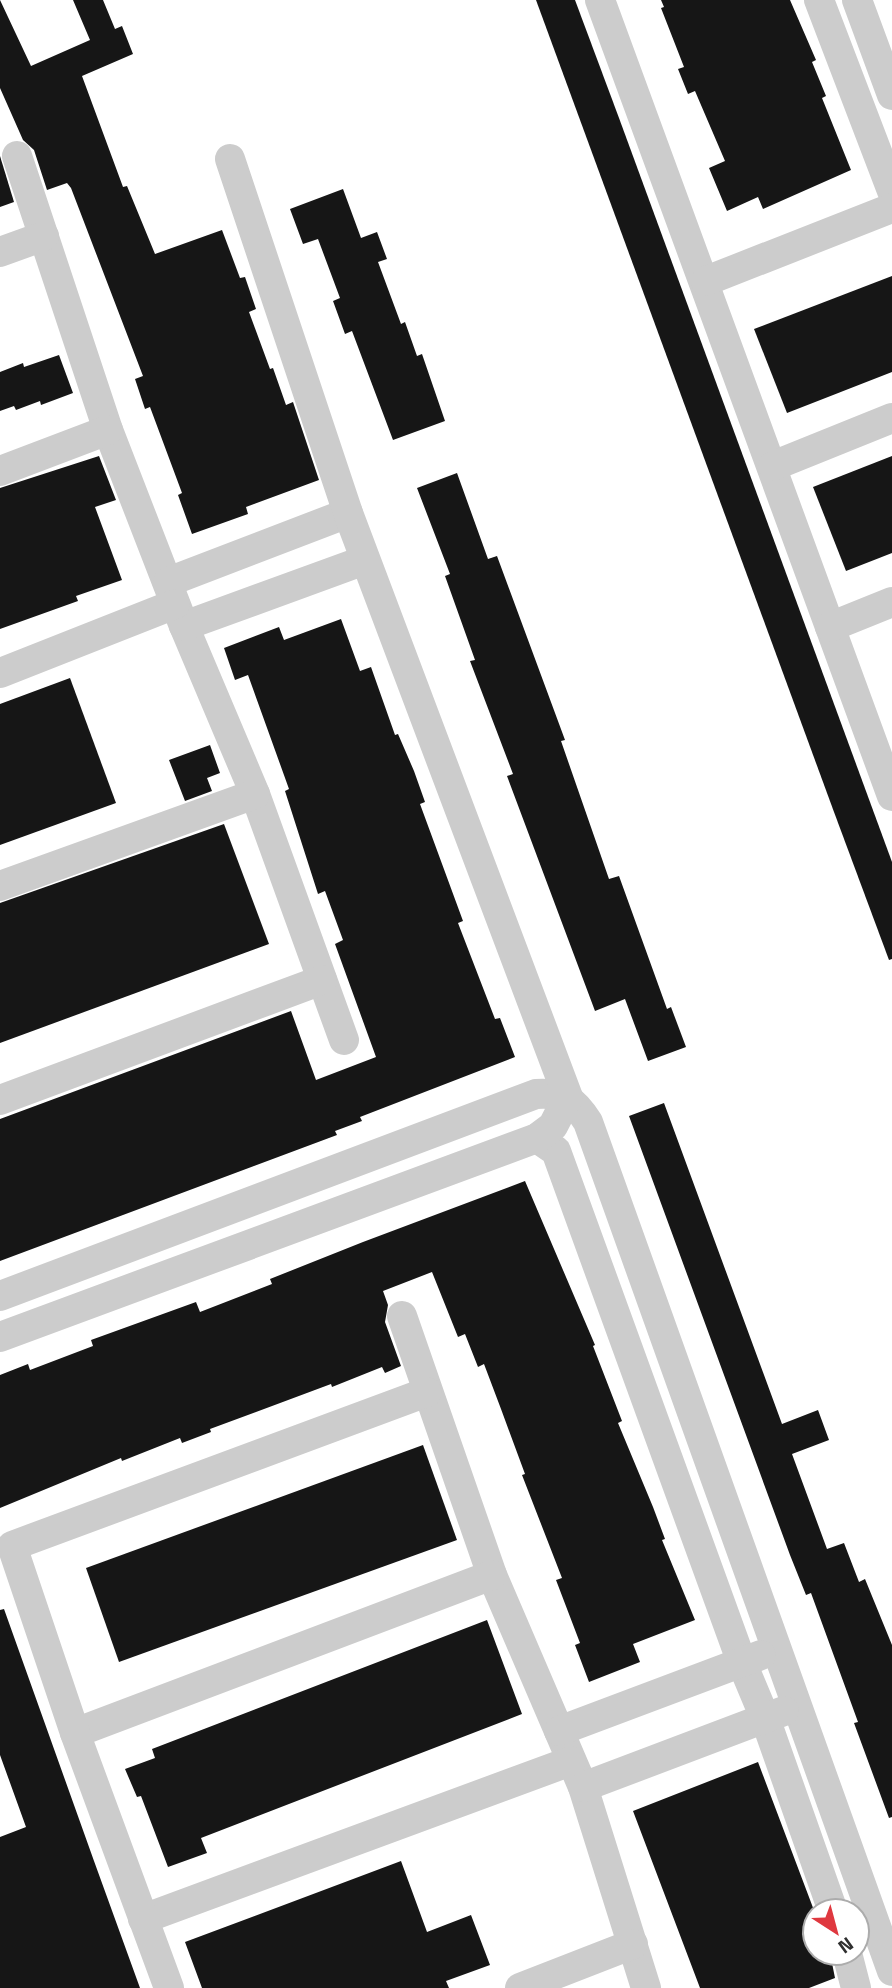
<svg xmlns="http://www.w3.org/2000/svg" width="892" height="1988" viewBox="0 0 892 1988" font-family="'Titillium Web',sans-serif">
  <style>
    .building { fill: #161616 }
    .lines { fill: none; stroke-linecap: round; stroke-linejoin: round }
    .minor { stroke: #ccc; stroke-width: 30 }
  </style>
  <rect width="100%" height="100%" fill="#fff"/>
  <g class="building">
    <path d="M0 0 31 66 90 40 73 0H103L115 29 122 26 133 54 82 76 123 187 127 186 155 254 222 230 240 278 245 277 256 309 249 312 270 369 273 368 286 405 293 402 319 480 246 507 248 514 192 534 178 495 182 493 150 407 145 409 135 379 143 376 71 188 67 183 47 190 34 150 23 140 0 88Z"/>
    <path d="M536 0H575L619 118 892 862V959L889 960 834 812Z"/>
    <path d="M661 0H790L816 60 812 62 826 96 822 98 851 170 763 209 758 197 727 211 709 168 725 161 695 91 688 94 678 69 684 67 661 8 664 7Z"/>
    <path d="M0 156 14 202 0 207Z"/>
    <path d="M343 189 361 238 377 232 387 259 378 262 401 324 405 322 417 356 422 354 445 421 393 440 352 331 345 334 333 301 340 298 318 239 303 244 290 209Z"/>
    <path d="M892 276V372L787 413 754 329Z"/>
    <path d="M59 355 73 393 41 405 40 401 16 410 14 406 0 411V372L23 363 24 367Z"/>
    <path d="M99 456 116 500 95 507 122 580 76 596 78 601 0 629V488Z"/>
    <path d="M892 456V553L846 571 813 487Z"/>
    <path d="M457 473 488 559 497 556 565 740 561 741 609 879 619 876 667 1009 671 1007 686 1047 648 1061 625 999 595 1011 507 776 513 774 470 661 475 660 445 576 450 574 417 488Z"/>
    <path d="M341 619 360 671 371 667 395 735 398 734 414 771 425 802 420 804 463 921 458 923 495 1019 500 1018 515 1057 360 1117 362 1121 335 1131 337 1135 0 1261V1119L291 1011 316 1080 376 1057 335 944 343 940 325 891 318 894 285 791 289 789 248 675 235 680 224 648 279 627 284 640Z"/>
    <path d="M70 678 116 803 0 845V704Z"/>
    <path d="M210 745 220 773 207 778 212 791 185 801 169 760Z"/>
    <path d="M224 824 269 944 0 1043V903Z"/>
    <path d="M664 1103 782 1424 818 1410 829 1440 792 1454 827 1549 844 1543 859 1582 865 1579 892 1645V1817L889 1818 854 1723 858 1722 811 1593 806 1595 790 1555 629 1116Z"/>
    <path d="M525 1181 595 1345 593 1346 622 1421 618 1423 653 1507 665 1539 662 1540 695 1620 633 1644 640 1662 589 1682 575 1645 580 1643 556 1580 562 1578 522 1475 525 1474 501 1409 484 1364 478 1367 465 1334 458 1337 432 1272 383 1291 388 1305 385 1322 401 1366 385 1373 382 1367 332 1387 331 1384 210 1429 211 1432 182 1443 180 1438 122 1461 121 1458 0 1508V1375L28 1364 30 1370 93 1346 91 1340 196 1302 200 1312 272 1284 270 1279 363 1242Z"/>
    <path d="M423 1445 457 1540 119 1662 86 1568Z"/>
    <path d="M4 1609 94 1861 140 1988H0V1837L26 1827 0 1755V1610Z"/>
    <path d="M487 1620 522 1714 201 1838 207 1853 168 1867 141 1796 137 1797 125 1769 155 1758 152 1749Z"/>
    <path d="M758 1762 815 1913V1953H830L835 1978 809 1988H700L633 1811Z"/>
    <path d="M401 1861 427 1932 471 1915 490 1965 446 1981 449 1988H202L185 1942Z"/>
  </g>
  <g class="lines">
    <g class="minor">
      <path d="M600 0 892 796"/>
      <path d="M819 0 892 191"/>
      <path d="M857 0 892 95"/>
      <path d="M17 156 108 430 184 626 255 794 344 1040"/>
      <path d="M0 252 44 236"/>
      <path d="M706 281 892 208"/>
      <path d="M773 466 892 418"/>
      <path d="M0 471 108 430"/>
      <path d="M168 582 348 513"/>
      <path d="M184 626 365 560"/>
      <path d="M830 627 892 602"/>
      <path d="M0 673 175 604"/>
      <path d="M0 886 255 794"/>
      <path d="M0 1100 322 980"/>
      <path d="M537 1138 556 1151 742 1663 765 1718 833 1911"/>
      <path d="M0 1296 536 1094C563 1092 574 1100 588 1122L892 1971"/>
      <path d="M402 1316 492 1575 583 1787 646 1988"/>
      <path d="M0 1337 537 1138 553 1126 568 1097 348 513 230 159"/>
      <path d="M559 1731 761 1655"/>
      <path d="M75 1733 492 1575"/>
      <path d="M583 1787 784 1711"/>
      <path d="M143 1919 571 1761"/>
      <path d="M847 1953 856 1988"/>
      <path d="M169 1988 75 1733 12 1546 427 1392"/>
      <path d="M520 1988 633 1944"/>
    </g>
  </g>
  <g transform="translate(836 1932) rotate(144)"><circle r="33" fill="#ffffff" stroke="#acacac" stroke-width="2"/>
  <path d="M0-5L12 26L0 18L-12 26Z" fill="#df383f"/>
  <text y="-10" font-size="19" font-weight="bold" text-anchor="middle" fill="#2f2f2f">N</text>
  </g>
</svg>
